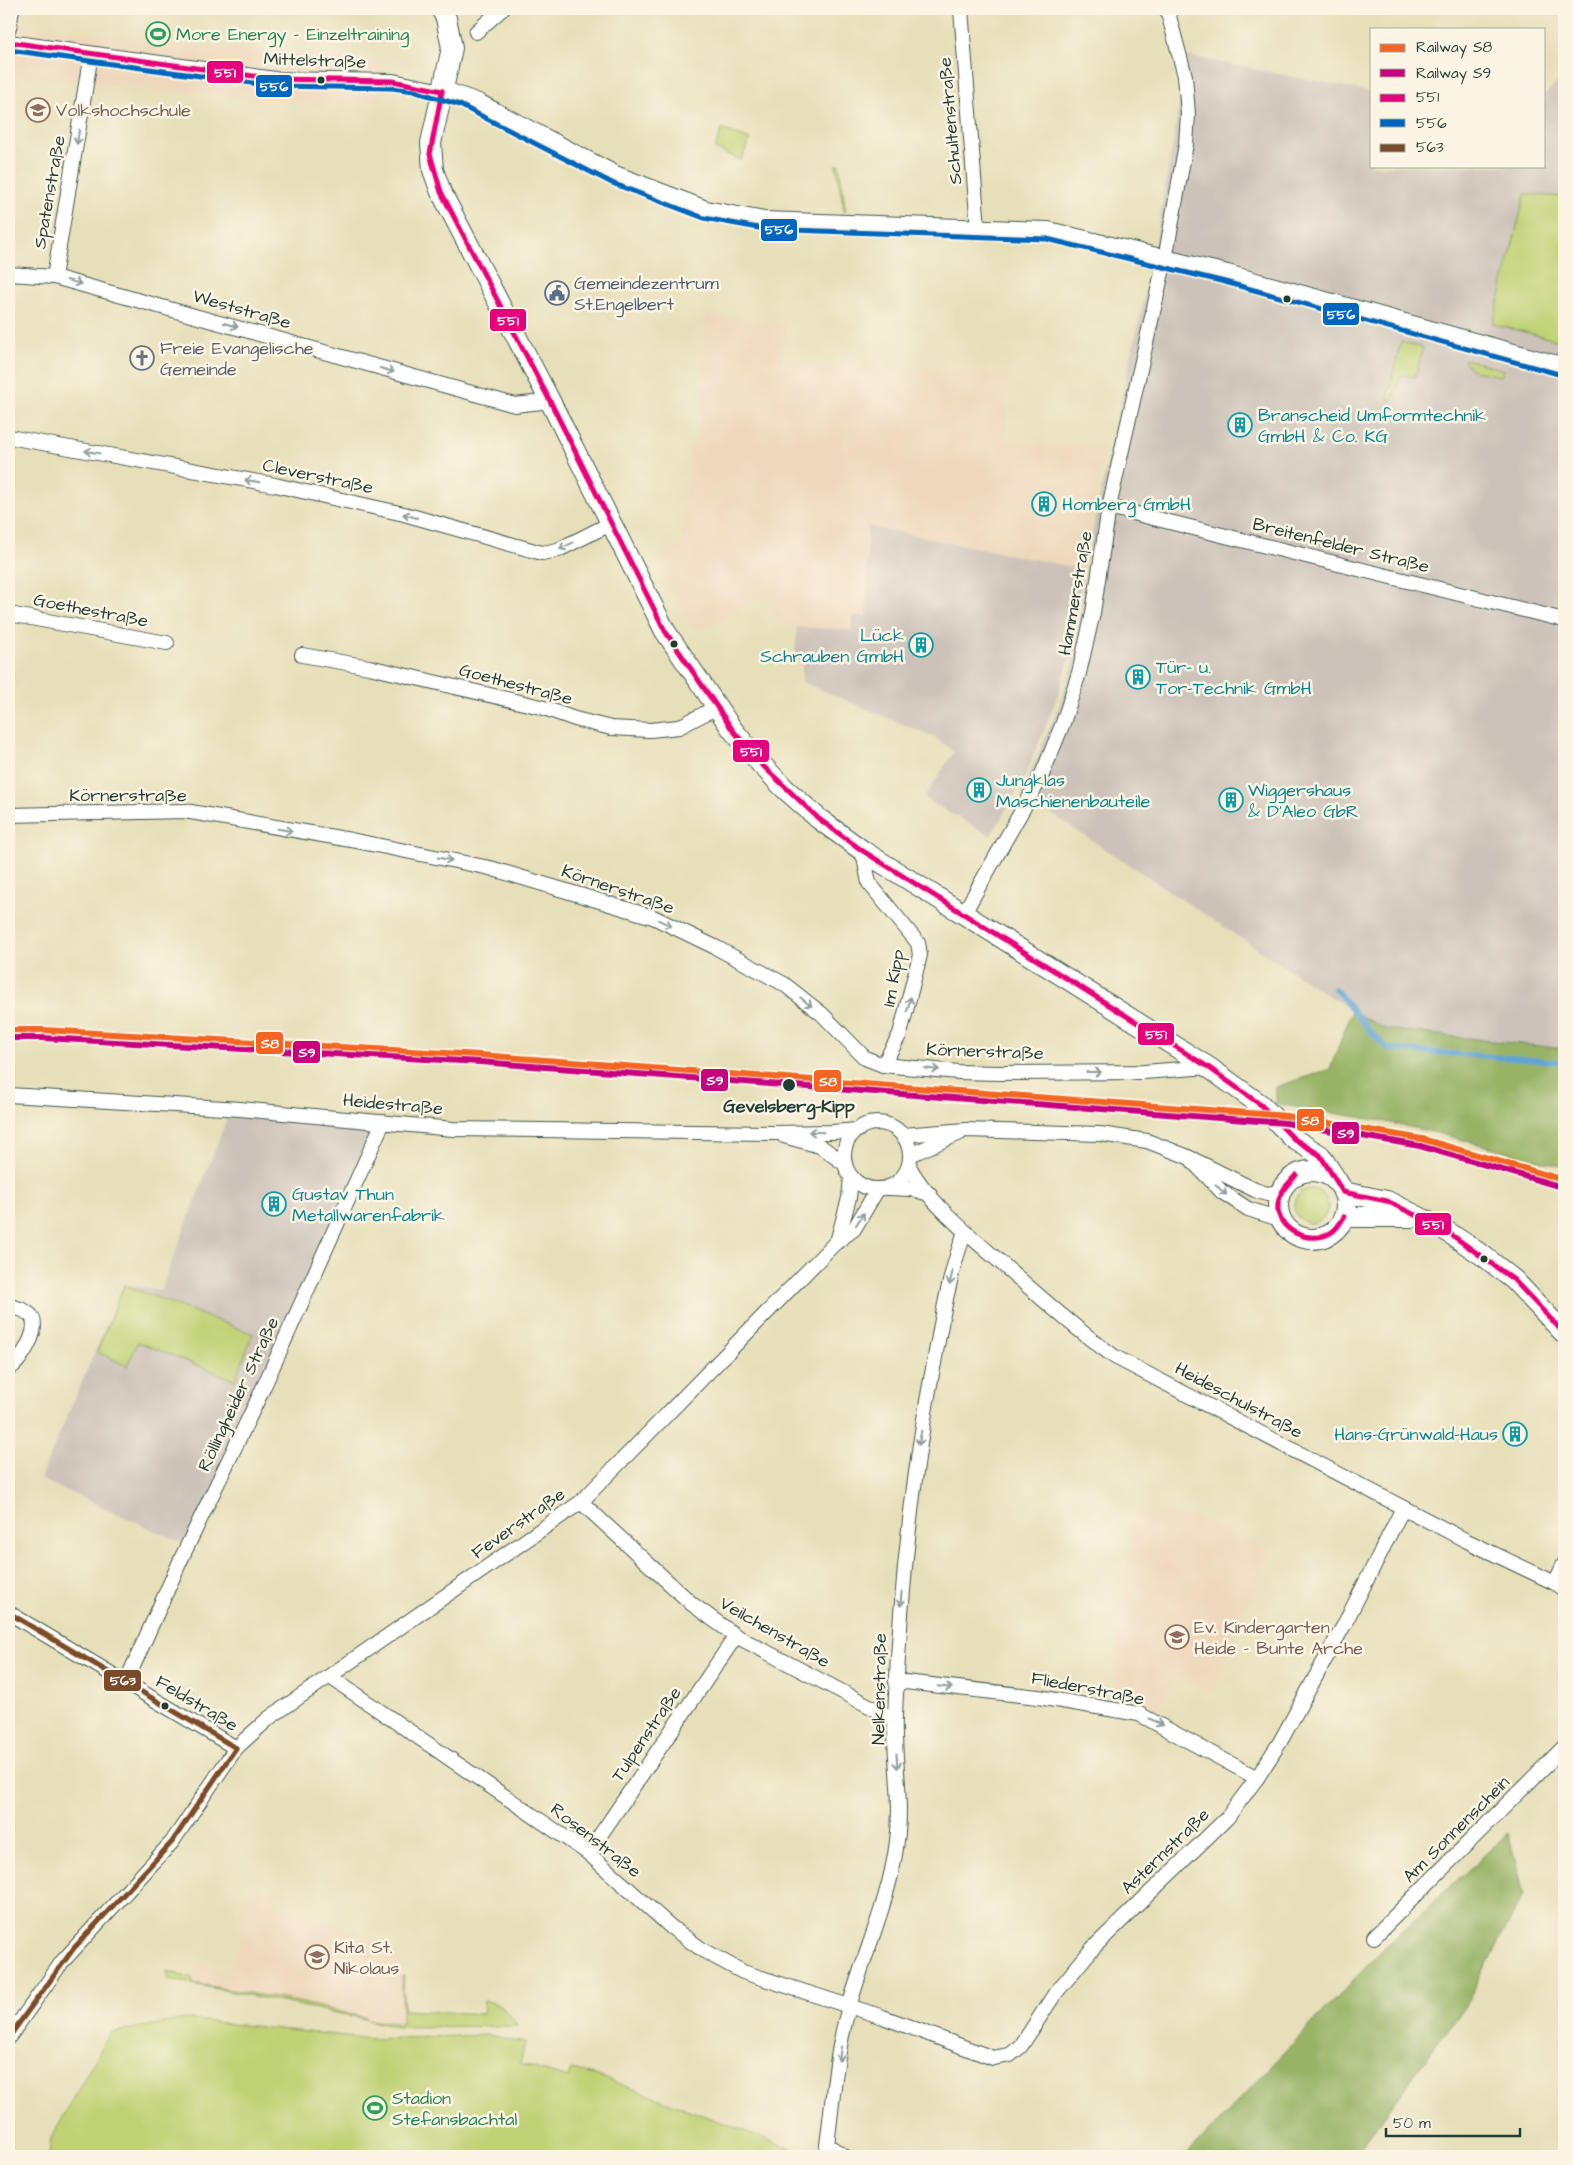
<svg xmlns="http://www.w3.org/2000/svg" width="1573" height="2165" viewBox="0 0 1573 2165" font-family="'Architects Daughter',sans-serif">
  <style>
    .built { fill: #eed7bb }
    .industrial { fill: #ccc2b9 }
    .green { fill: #c0d174; stroke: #708754 }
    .forest { fill: #98b366; stroke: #5c784d }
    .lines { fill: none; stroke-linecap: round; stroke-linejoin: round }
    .stream { stroke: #60a4d5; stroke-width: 5.5 }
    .minor-casing { stroke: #3d5548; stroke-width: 16 }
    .secondary-casing { stroke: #3d5548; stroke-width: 22 }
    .minor { stroke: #fff; stroke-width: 14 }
    .secondary { stroke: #fff; stroke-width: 20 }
    .bus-1-casing { stroke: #fcf5e5; stroke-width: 9 }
    .bus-2-casing { stroke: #fcf5e5; stroke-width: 9 }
    .bus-3-casing { stroke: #fcf5e5; stroke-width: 9 }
    .bus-1 { stroke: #e5007d; stroke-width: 5 }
    .bus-2 { stroke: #0065bd; stroke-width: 5 }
    .bus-3 { stroke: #7a4b2a; stroke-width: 5 }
    .rail-1-casing { stroke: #fcf5e5; stroke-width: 10 }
    .rail-2-casing { stroke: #fcf5e5; stroke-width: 10 }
    .rail-1 { stroke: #f26522; stroke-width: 6 }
    .rail-2 { stroke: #c7007f; stroke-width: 6 }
    .oneway { stroke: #8f9e9a }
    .bus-dot { fill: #1f3d34; stroke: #fcf5e5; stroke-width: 2 }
    .labels { text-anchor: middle; stroke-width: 5; stroke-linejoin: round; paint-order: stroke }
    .leisure-label { font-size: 18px; fill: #27864d; stroke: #fcf5e5; text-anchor: start }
    .street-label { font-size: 18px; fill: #1f3d34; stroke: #fcf5e5 }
    .education-label { font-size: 18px; fill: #785e54; stroke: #fcf5e5; text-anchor: start }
    .service-label { font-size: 18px; fill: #4e5e75; stroke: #fcf5e5; text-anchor: start }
    .worship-label { font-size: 18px; fill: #5b616d; stroke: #fcf5e5; text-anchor: start }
    .culture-label { font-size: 18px; fill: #0d838f; stroke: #fcf5e5; text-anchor: start }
    .stop-label { font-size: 18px; font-weight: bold; fill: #1f3d34; stroke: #fcf5e5 }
    .line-badge { stroke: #fcf5e5; stroke-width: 2 }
    .badge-label { font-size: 14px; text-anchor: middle; font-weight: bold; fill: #fff }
  </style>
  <rect width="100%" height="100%" fill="#fcf5e5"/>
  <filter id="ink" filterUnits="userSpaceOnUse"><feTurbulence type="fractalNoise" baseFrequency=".02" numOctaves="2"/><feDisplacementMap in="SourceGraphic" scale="10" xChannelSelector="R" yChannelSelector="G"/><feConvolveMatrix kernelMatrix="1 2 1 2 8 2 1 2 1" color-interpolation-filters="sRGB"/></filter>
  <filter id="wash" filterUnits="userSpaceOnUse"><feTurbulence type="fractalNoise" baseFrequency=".0096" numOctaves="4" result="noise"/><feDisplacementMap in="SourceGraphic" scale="20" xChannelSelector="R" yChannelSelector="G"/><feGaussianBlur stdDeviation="1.12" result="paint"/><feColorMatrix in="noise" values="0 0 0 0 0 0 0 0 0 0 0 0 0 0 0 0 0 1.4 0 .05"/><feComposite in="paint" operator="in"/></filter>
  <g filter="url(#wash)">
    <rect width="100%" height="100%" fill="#e7dfb9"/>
    <g class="built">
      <path d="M9 23 183 45 384 60 382 98 318 105 9 75Z"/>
      <path d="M706 314 785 324 782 364 1009 372 1005 441 1104 448 1083 569 868 526 867 617 852 630 791 627 775 617V598L754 599 703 630 690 625 655 559 683 544 684 493 687 486 690 441 698 442Z"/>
      <path d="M1135 1506 1194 1517 1271 1551 1251 1596 1215 1688 1208 1692 1176 1674 1157 1713 1138 1706 1113 1703 1122 1601Z"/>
      <path d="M258 1888 276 1893 274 1905 355 1930 398 1955 402 1976V2024L193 1983 192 1978 199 1963 229 1975 250 1917 238 1913 249 1893Z"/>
    </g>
    <g class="industrial">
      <path d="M1188 56 1372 92V166H1544V95L1564 76V1049L1385 1029 1352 1011 1021 794 1060 704 1072 667 1095 517 1152 263Z"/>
      <path d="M867 526 1083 569 1071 655 1056 700 1025 777 991 836 924 798 954 752 936 738 802 682V660L795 658 797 627 852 630 853 616H867Z"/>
      <path d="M230 1110 383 1122 187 1545 40 1479 124 1284 161 1290Z"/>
    </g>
    <g class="green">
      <path d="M722 129 750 140 741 160 715 149Z"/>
      <path d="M839 164 846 212 844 211 836 165Z"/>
      <path d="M1525 194 1564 197V342L1493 324Z"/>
      <path d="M1401 342 1423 348 1415 377 1401 375 1392 401 1387 399Z"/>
      <path d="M1465 359 1504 370 1501 376 1473 371 1464 361Z"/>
      <circle cx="1311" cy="1206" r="17"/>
      <path d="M124 1285 253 1334 235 1380 138 1342 127 1366 97 1352Z"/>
      <path d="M167 1971 192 1978 193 1983 298 2002 367 2018 366 2019 167 1979Z"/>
      <path d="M404 1974 403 2010 483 2014 484 2001C502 2002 508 2013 518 2026L397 2027 368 2020 402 2024V1976Z"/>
      <path d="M185 2019 373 2039 488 2035 525 2043 520 2064 569 2078 572 2069 601 2077 811 2156H49L51 2138 110 2033Z"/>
    </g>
    <g class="forest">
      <path d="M1352 1011 1385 1029 1564 1049V1167L1437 1133 1377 1120 1276 1104V1087L1330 1069Z"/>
      <path d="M1508 1833 1524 1894 1463 2009 1354 2156H1186L1384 1948Z"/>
    </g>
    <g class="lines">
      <path class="stream" d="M1335 989 1372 1033 1388 1049 1564 1062"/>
    </g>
  </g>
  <g filter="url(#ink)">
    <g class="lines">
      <g class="minor-casing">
        <g id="minor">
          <path d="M961 9 978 229"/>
          <path d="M9 28 12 9"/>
          <path d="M476 32 502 9"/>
          <path d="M9 42 275 79 393 81 442 91"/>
          <path d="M9 274 54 277 515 405 550 401"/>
          <path d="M54 277 91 54"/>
          <path d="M9 437 275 485 404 514 542 553 558 550 610 524"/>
          <path d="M1109 507 1564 620"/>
          <path d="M9 614 167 643"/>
          <path d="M302 655 369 667 541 707 575 719 611 728 650 730 679 727 717 707"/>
          <path d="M9 815 185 811 351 840 490 868 653 917 715 947 784 984 822 1014 865 1058 883 1065 958 1072 1000 1073 1144 1072 1208 1067"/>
          <path d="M863 851 869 883 918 943 920 955 900 1034 883 1065"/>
          <path d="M964 913 1041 777 1063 723 1079 673 1093 613 1109 507 1165 259 1186 144 1188 114 1185 76 1167 9"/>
          <path d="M9 1095 240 1109 453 1129 774 1133 833 1132 858 1130"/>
          <circle cx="877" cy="1156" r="33"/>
          <path d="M903 1135 966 1130 1100 1134 1147 1141 1186 1156 1255 1190 1267 1194 1280 1192"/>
          <path d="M784 1136 820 1146 845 1164"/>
          <path d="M910 1155 960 1133"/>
          <path d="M1194 1163 1222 1192 1248 1209 1282 1220"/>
          <path d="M909 1166C928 1202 970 1236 1000 1262 1038 1295 1074 1328 1115 1357L1465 1540 1555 1583 1564 1590"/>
          <path d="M889 1188 910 1189 930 1194"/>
          <path d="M837 1242 849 1198 851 1177"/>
          <path d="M9 1306C17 1308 29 1310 33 1319 38 1334 20 1362 9 1369"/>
          <path d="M581 1502 692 1604 736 1636 894 1719"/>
          <path d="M1555 1583 1564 1564"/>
          <path d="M9 1613 236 1748"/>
          <path d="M330 1677 588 1853 671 1927 704 1951 743 1972 883 2017 993 2058 1010 2055 1021 2046 1054 1995 1092 1949 1227 1818 1257 1778 1280 1742 1344 1625 1403 1508"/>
          <path d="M896 1681 1038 1697 1139 1714 1257 1778"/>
          <path d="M126 1682 182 1557 260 1395 383 1122"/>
          <path d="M588 1853 736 1636"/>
          <path d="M1374 1937 1564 1747"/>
          <path d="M9 2037 62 1962 172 1842 236 1748 269 1718 581 1502 835 1243 854 1229 877 1190"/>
          <path d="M844 2156 827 2145C833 2099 836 2051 849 2007 865 1951 890 1899 897 1841 903 1799 893 1758 895 1715 900 1597 911 1480 934 1363 942 1319 949 1274 965 1232"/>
        </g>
      </g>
      <g class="secondary-casing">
        <g id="secondary">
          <path d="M441 9 446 18 452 48 431 143 433 170 441 192 550 401 665 631 732 729 761 764 784 788 819 819 863 851 1208 1067 1261 1105 1294 1139 1320 1155 1337 1181"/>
          <path d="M442 91 478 104 615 176 706 211 764 222 1048 232 1227 275 1564 368"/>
          <circle cx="1312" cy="1205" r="34"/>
          <path d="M1343 1192 1387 1201 1445 1230 1485 1257 1514 1280 1564 1333"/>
          <path d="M1344 1217H1413"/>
        </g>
      </g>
      <use href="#minor" class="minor"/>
      <use href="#secondary" class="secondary"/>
      <g class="bus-1-casing">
        <g id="bus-1">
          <path d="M9 42 275 79 393 81 442 91"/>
          <path d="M442 91 430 154 441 192 550 401 665 631 732 729 761 764 819 819 863 851 1208 1067 1261 1105 1294 1139 1320 1155 1343 1192"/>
          <path d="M1296 1175C1288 1184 1280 1191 1278 1204 1275 1231 1312 1246 1332 1232 1337 1229 1341 1222 1344 1217"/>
          <path d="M1343 1192 1387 1201 1445 1230 1514 1280 1564 1333"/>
        </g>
      </g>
      <g class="bus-2-casing">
        <path id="bus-2" d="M9 50 274 86 392 88 414 91 460 105 612 183 704 218 764 229 1047 239 1225 282 1562 375"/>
      </g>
      <g class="bus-3-casing">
        <g id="bus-3">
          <path d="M9 1613 236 1748"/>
          <path d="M9 2037 74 1948 172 1842 236 1748"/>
        </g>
      </g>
      <use href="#bus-1" class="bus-1"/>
      <use href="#bus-2" class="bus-2"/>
      <use href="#bus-3" class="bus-3"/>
      <g class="rail-1-casing">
        <path id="rail-1" d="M9 1030H43L480 1055 1287 1116 1422 1139 1564 1180"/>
      </g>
      <g class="rail-2-casing">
        <path id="rail-2" d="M9 1038H43L480 1062 1286 1123 1420 1146 1562 1187"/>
      </g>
      <use href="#rail-1" class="rail-1"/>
      <use href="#rail-2" class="rail-2"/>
    </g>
    <defs><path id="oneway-shaft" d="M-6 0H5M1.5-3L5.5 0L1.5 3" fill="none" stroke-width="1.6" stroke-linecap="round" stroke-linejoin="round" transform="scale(1.25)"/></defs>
    <g class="oneway">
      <use href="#oneway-shaft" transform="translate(78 137) rotate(99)"/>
      <use href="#oneway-shaft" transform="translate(74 282) rotate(15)"/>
      <use href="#oneway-shaft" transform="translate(231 325) rotate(16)"/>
      <use href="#oneway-shaft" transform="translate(387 370) rotate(16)"/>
      <use href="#oneway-shaft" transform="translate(92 452) rotate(-170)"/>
      <use href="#oneway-shaft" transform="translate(252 481) rotate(-170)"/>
      <use href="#oneway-shaft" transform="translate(410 516) rotate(-165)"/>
      <use href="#oneway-shaft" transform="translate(566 546) rotate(153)"/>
      <use href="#oneway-shaft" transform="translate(285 830) rotate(10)"/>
      <use href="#oneway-shaft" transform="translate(445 859) rotate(11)"/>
      <use href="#oneway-shaft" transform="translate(665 923) rotate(25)"/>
      <use href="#oneway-shaft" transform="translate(806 1002) rotate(39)"/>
      <use href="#oneway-shaft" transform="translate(909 1004) rotate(-75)"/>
      <use href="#oneway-shaft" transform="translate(932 1069) rotate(6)"/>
      <use href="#oneway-shaft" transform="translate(1094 1072)"/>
      <use href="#oneway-shaft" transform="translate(816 1132) rotate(-178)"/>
      <use href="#oneway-shaft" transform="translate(1221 1190) rotate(41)"/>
      <use href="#oneway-shaft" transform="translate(860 1219) rotate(-57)"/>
      <use href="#oneway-shaft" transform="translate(951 1278) rotate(103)"/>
      <use href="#oneway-shaft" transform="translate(920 1438) rotate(100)"/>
      <use href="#oneway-shaft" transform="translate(901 1599) rotate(94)"/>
      <use href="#oneway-shaft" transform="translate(945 1687) rotate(6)"/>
      <use href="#oneway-shaft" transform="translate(1156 1722) rotate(28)"/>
      <use href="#oneway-shaft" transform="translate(897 1761) rotate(86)"/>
      <use href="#oneway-shaft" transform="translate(840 2054) rotate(98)"/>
    </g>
  </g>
  <defs>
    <g id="stadium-ring" transform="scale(1.25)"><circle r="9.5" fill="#fcf5e5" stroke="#2e9e5b" stroke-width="1.5"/><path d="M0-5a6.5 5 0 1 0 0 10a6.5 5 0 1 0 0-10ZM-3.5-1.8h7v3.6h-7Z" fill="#2e9e5b"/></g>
    <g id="university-ring" transform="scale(1.25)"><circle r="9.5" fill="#fcf5e5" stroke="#8d6e63" stroke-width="1.5"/><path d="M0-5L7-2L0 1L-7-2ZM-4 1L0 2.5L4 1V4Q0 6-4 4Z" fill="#8d6e63"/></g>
    <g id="civic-ring" transform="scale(1.25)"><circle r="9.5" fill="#fcf5e5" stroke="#5c6f8a" stroke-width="1.5"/><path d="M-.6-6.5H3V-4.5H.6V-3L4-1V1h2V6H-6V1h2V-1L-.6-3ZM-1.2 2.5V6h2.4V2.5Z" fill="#5c6f8a"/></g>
    <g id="church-ring" transform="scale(1.25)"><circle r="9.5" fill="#fcf5e5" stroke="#6b7280" stroke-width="1.5"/><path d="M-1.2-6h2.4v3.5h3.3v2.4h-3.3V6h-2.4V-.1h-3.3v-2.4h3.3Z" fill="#6b7280"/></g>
    <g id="building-ring" transform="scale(1.25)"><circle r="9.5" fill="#fcf5e5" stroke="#0f9aa8" stroke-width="1.5"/><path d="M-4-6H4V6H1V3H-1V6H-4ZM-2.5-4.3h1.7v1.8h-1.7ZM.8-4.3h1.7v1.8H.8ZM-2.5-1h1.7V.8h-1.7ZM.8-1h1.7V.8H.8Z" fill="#0f9aa8"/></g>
    <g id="school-ring" transform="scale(1.25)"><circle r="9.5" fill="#fcf5e5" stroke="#8d6e63" stroke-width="1.5"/><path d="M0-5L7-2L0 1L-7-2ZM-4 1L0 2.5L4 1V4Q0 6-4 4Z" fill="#8d6e63"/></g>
  </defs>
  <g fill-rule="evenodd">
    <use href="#stadium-ring" x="158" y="34"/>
    <use href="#university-ring" x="38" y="110"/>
    <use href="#civic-ring" x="557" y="293"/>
    <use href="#church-ring" x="142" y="358"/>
    <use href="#building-ring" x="1240" y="425"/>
    <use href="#building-ring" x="1044" y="504"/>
    <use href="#building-ring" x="921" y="645"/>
    <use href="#building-ring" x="1138" y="677"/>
    <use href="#building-ring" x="979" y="790"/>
    <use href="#building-ring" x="1231" y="800"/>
    <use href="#building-ring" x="274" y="1204"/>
    <use href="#building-ring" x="1515" y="1434"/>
    <use href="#school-ring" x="1177" y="1637"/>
    <use href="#school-ring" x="317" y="1957"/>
    <use href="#stadium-ring" x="375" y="2108"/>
  </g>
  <g class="bus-dot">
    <circle cx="321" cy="80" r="4.5"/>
    <circle cx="1287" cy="299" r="4.5"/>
    <circle cx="674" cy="644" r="4.5"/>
    <circle cx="789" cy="1085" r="7"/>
    <circle cx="1484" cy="1259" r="4.5"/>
    <circle cx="165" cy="1706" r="4.5"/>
  </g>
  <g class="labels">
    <g class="leisure-label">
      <text x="176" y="40">More Energy - Einzeltraining</text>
      <text x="392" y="2104">Stadion<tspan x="392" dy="21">Stefansbachtal</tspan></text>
    </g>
    <g class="street-label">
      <text transform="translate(315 60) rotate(2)" y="6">Mittelstraße</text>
      <text transform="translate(950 121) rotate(-95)" y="6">Schultenstraße</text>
      <text transform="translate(49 192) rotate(-80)" y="6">Spatenstraße</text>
      <text transform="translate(242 309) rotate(16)" y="6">Weststraße</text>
      <text transform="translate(318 476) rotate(12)" y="6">Cleverstraße</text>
      <text transform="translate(1341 545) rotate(14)" y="6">Breitenfelder Straße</text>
      <text transform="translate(1075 593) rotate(-80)" y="6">Hammerstraße</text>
      <text transform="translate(91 610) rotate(11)" y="6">Goethestraße</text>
      <text transform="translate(516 684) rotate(15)" y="6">Goethestraße</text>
      <text x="128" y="801">Körnerstraße</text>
      <text transform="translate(618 889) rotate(19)" y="6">Körnerstraße</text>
      <text transform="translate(893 978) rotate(-80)" y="6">Im Kipp</text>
      <text transform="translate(985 1051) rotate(2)" y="6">Körnerstraße</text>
      <text transform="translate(393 1104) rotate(5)" y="6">Heidestraße</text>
      <text transform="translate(238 1394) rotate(-65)" y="6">Röllingheider Straße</text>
      <text transform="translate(1239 1400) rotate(28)" y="6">Heideschulstraße</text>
      <text transform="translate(518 1523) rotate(-35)" y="6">Feverstraße</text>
      <text transform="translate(775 1632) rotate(30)" y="6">Veilchenstraße</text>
      <text transform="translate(1088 1688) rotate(11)" y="6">Fliederstraße</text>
      <text transform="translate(879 1689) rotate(-89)" y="6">Nelkenstraße</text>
      <text transform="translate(197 1703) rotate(31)" y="6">Feldstraße</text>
      <text transform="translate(646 1734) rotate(-56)" y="6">Tulpenstraße</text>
      <text transform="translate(1456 1829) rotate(-45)" y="6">Am Sonnenschein</text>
      <text transform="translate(596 1840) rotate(38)" y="6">Rosenstraße</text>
      <text transform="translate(1165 1851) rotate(-44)" y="6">Asternstraße</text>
    </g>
    <g class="education-label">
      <text x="56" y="116">Volkshochschule</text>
      <text x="1194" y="1633">Ev. Kindergarten<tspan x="1194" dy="21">Heide - Bunte Arche</tspan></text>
      <text x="334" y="1953">Kita St.<tspan x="334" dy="21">Nikolaus</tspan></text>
    </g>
    <g class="service-label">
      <text x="574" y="289">Gemeindezentrum<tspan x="574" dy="21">St.Engelbert</tspan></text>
    </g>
    <g class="worship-label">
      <text x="160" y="354">Freie Evangelische<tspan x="160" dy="21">Gemeinde</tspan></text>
    </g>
    <g class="culture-label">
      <text x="1258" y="421">Branscheid Umformtechnik<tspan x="1258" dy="21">GmbH &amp; Co. KG</tspan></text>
      <text x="1062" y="510">Homberg GmbH</text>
      <text x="904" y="641" text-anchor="end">Lück<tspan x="904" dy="21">Schrauben GmbH</tspan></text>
      <text x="1156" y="673">Tür- u.<tspan x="1156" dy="21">Tor-Technik GmbH</tspan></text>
      <text x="996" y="786">Jungklas<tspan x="996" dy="21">Maschienenbauteile</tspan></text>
      <text x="1248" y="796">Wiggershaus<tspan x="1248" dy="21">&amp; D'Aleo GbR</tspan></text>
      <text x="292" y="1200">Gustav Thun<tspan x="292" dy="21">Metallwarenfabrik</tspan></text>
      <text x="1498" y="1440" text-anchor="end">Hans-Grünwald-Haus</text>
    </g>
    <g class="stop-label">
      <text x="789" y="1112">Gevelsberg-Kipp</text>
    </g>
  </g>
  <g class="line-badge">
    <rect x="206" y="60" width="38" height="24" rx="5" fill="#e5007d"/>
    <rect x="255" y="74" width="38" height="24" rx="5" fill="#0065bd"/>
    <rect x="760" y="218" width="38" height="24" rx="5" fill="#0065bd"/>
    <rect x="1322" y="302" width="38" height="24" rx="5" fill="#0065bd"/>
    <rect x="489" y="308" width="38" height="24" rx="5" fill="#e5007d"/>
    <rect x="732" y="739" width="38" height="24" rx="5" fill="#e5007d"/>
    <rect x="1137" y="1022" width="38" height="24" rx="5" fill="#e5007d"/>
    <rect x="255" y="1031" width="29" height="24" rx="5" fill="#f26522"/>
    <rect x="292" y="1040" width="29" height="24" rx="5" fill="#c7007f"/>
    <rect x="700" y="1068" width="29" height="24" rx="5" fill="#c7007f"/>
    <rect x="813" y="1069" width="29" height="24" rx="5" fill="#f26522"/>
    <rect x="1296" y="1108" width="29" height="24" rx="5" fill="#f26522"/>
    <rect x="1331" y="1121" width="29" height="24" rx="5" fill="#c7007f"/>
    <rect x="1414" y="1212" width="38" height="24" rx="5" fill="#e5007d"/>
    <rect x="103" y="1669" width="39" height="23" rx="5" fill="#7a4b2a"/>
  </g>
  <g class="badge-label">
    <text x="225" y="77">551</text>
    <text x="274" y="91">556</text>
    <text x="779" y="234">556</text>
    <text x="1341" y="319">556</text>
    <text x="508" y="325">551</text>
    <text x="751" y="756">551</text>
    <text x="1156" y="1039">551</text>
    <text x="270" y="1048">S8</text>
    <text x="307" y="1057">S9</text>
    <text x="715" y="1085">S9</text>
    <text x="828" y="1086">S8</text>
    <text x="1310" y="1125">S8</text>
    <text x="1346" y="1138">S9</text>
    <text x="1433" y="1229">551</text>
    <text x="123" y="1685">563</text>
  </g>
  <rect width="1573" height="2165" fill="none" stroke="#fcf5e5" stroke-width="30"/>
  <rect x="1370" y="28" width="175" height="140" fill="#fcf5e5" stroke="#a4ab9e"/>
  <rect x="1380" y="44" width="25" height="8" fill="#f26522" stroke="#a4ab9e"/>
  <text x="1416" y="52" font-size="15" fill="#1f3d34">Railway S8</text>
  <rect x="1380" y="69" width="25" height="8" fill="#c7007f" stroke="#a4ab9e"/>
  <text x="1416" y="78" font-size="15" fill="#1f3d34">Railway S9</text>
  <rect x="1380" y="94" width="25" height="8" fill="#e5007d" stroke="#a4ab9e"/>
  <text x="1416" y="102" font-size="15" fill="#1f3d34">551</text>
  <rect x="1380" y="119" width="25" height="8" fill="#0065bd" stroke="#a4ab9e"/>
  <text x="1416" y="128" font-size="15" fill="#1f3d34">556</text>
  <rect x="1380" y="144" width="25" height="8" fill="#7a4b2a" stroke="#a4ab9e"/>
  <text x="1416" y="152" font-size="15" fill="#1f3d34">563</text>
  <path d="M1386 2128v8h134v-8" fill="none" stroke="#1f3d34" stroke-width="2.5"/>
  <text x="1393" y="2128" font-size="15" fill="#1f3d34" stroke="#fcf5e5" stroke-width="4" paint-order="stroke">50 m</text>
</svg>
